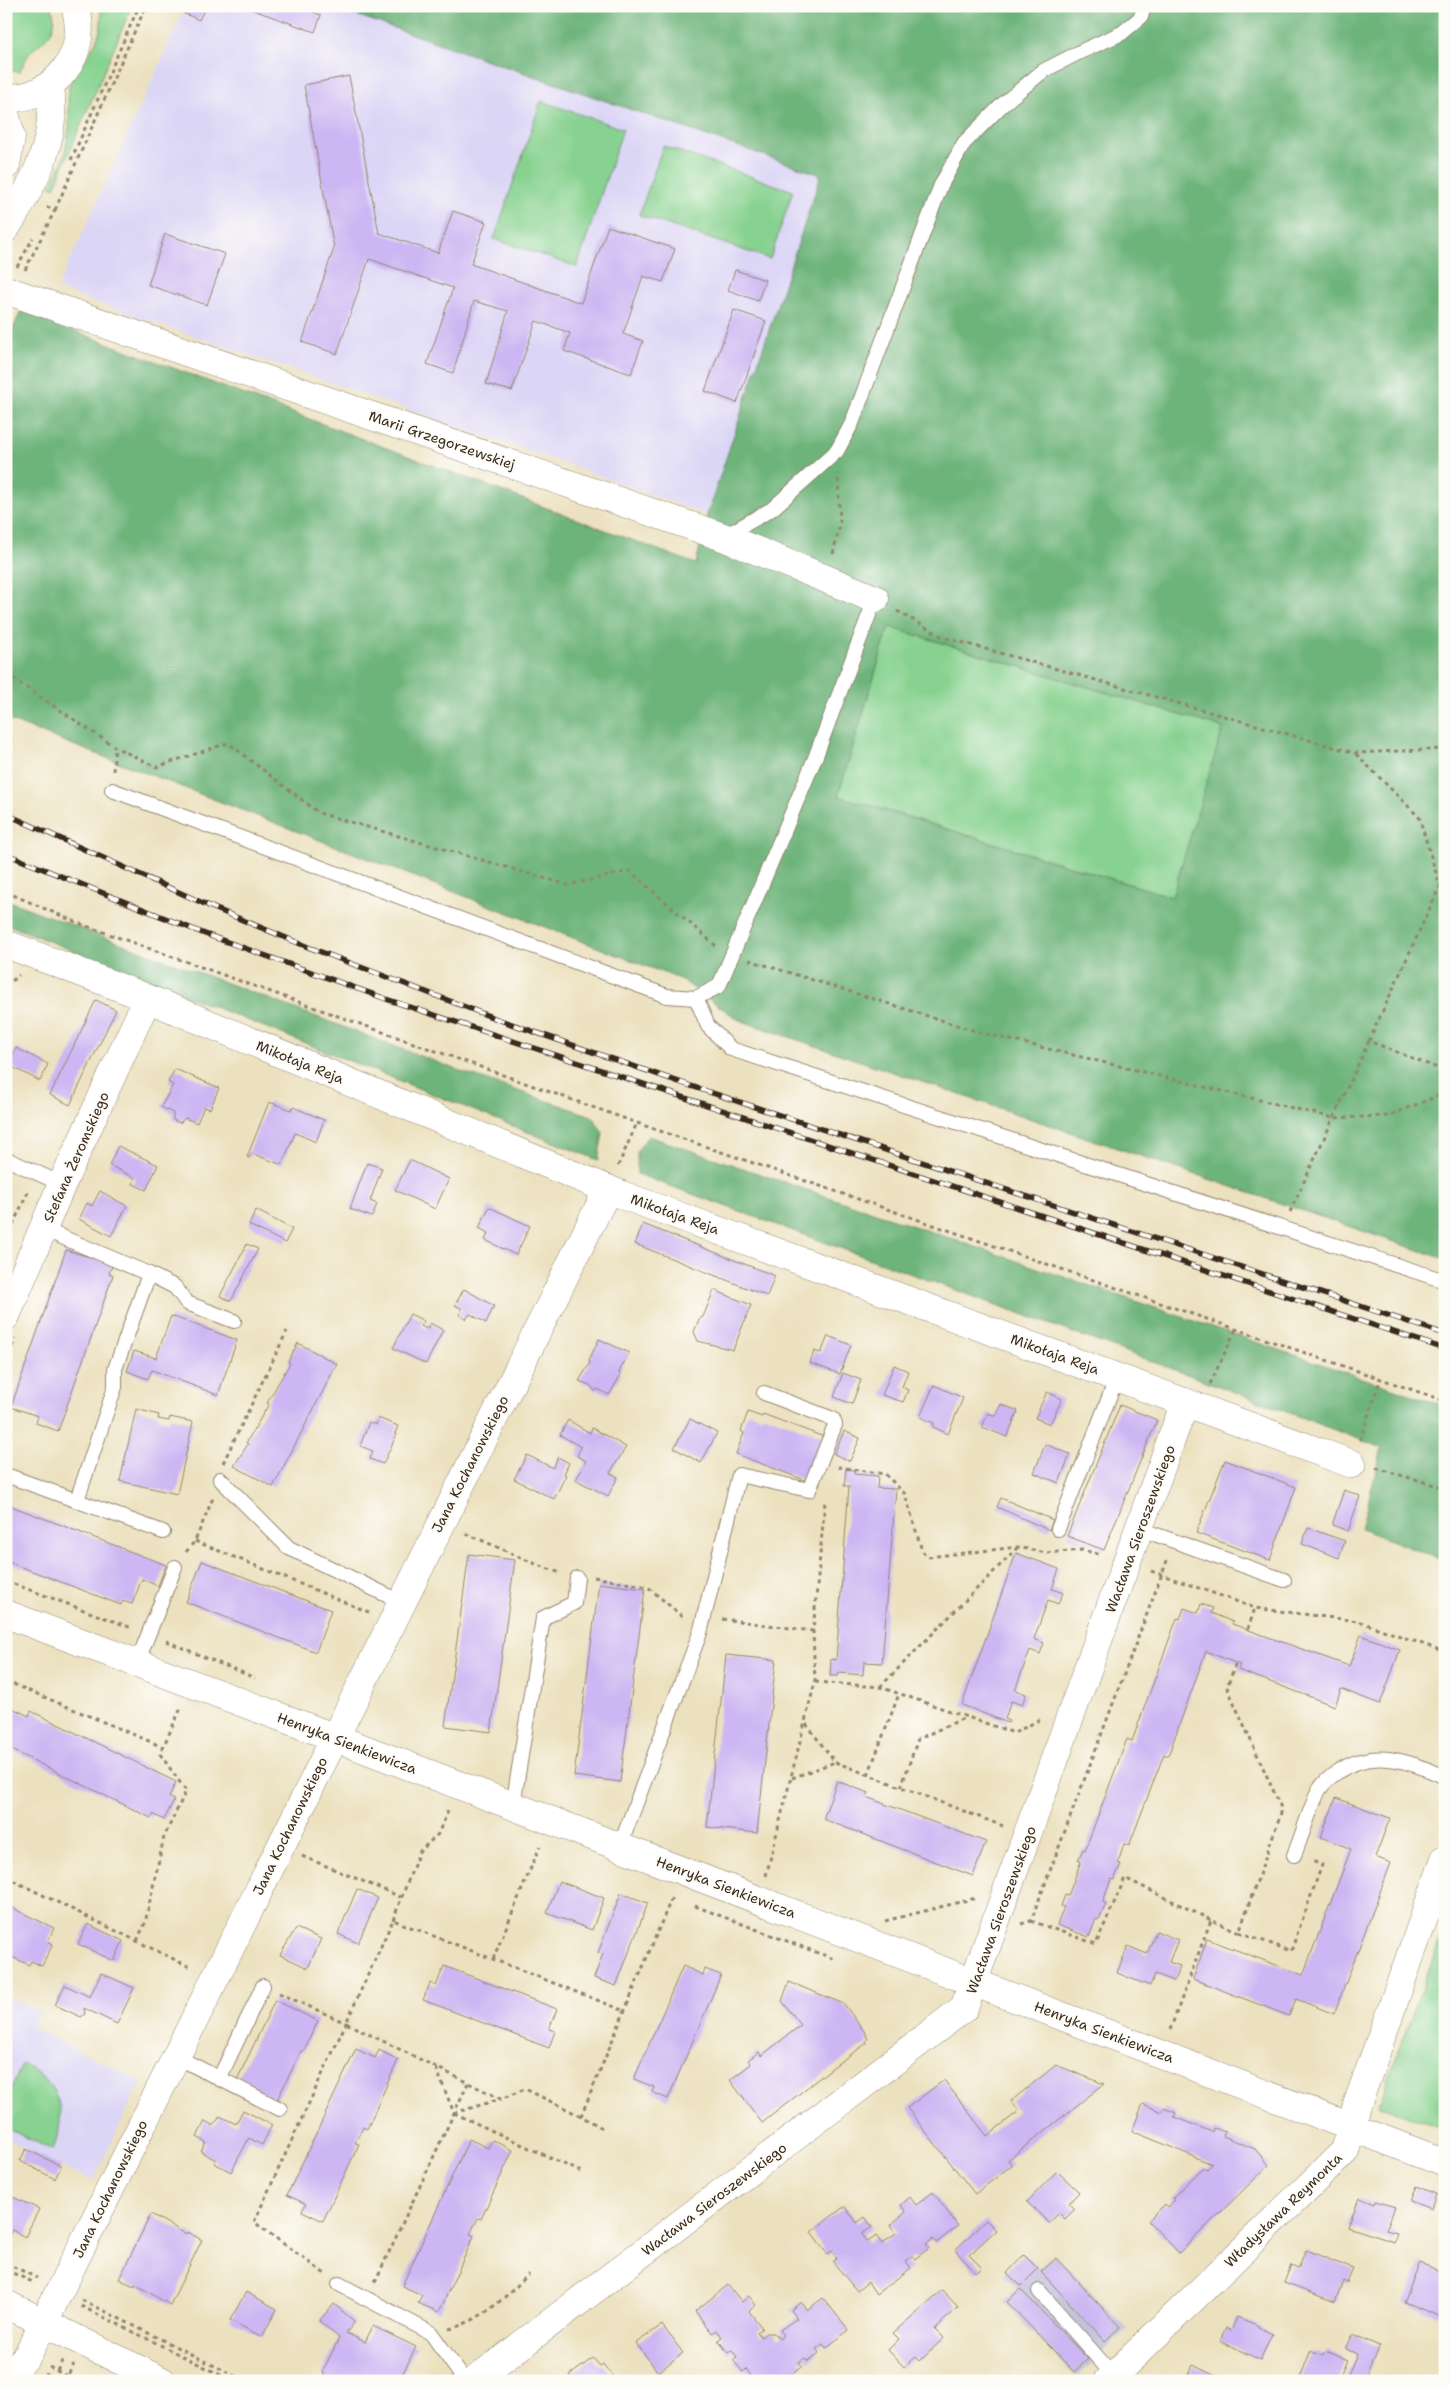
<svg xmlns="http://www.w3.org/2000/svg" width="1451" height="2387" viewBox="0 0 1451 2387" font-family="'Shantell Sans',sans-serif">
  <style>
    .built { fill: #dcd6f6 }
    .industrial { fill: #c2c2dc }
    .green { fill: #87d290; stroke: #617e57 }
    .forest { fill: #6db47a; stroke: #546f4c; fill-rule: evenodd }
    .building { fill: #ccb6f3 }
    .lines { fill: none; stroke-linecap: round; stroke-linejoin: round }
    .lane-casing { stroke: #94866e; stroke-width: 16 }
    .street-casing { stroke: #94866e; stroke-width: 29 }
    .secondary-casing { stroke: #94866e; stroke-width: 29 }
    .path { stroke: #94866e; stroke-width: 3; stroke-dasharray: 4 4; stroke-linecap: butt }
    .lane { stroke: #fff; stroke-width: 14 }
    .street { stroke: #fff; stroke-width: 28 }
    .secondary { stroke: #fff; stroke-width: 28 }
    .rail-casing { stroke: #3b2a1e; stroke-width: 5.5 }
    .rail { stroke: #fdfcf7; stroke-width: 4; stroke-dasharray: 11; stroke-linecap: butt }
    .labels { text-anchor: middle; stroke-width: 4.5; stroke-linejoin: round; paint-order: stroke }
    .street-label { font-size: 14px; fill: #3b2a1e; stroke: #fdfcf7 }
  </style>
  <rect width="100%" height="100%" fill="#fdfcf7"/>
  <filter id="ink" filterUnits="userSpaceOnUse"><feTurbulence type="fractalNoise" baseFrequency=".02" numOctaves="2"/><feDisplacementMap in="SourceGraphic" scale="10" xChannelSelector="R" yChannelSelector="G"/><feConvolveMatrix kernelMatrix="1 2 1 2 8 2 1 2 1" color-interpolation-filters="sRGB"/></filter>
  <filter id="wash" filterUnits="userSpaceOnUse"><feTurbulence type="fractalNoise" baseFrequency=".0096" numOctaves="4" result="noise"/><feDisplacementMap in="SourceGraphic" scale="20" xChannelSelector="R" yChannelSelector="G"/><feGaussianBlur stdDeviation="1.12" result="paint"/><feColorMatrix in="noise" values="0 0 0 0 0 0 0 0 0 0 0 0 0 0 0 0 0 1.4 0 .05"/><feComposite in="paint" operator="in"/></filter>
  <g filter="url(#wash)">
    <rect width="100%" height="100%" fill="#ece1bf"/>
    <g class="built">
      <path d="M186 6H330L821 175 707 515 584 470 57 289Z"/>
      <path d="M6 1996 40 2012 32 2028 141 2081 93 2181 6 2139Z"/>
    </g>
    <path class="industrial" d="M1024 2253 1039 2268 1054 2254 1127 2329 1077 2378 1003 2302 1018 2288 1003 2274Z"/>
    <g class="green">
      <path d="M6 6H51C63 36 38 40 27 57 24 62 22 68 20 72L6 70Z"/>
      <path d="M100 6H132L54 188 50 186C56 174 65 160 66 147 68 137 70 126 69 116 69 106 66 92 71 82 85 56 107 39 100 6Z"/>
      <path d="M541 101 623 129 577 267 494 239Z"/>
      <path d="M663 146 793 191 770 259 639 215Z"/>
      <path d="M889 627 1224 728 1172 897 838 796Z"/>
      <path d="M1445 1927V2129L1378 2106Z"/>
      <path d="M23 2063C60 2084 68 2111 53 2150L6 2128V2099Z"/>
    </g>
    <g class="forest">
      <path d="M330 6H1113L1134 12 1136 6H1445V1259L739 1020 682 980 6 719V344L21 311 696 564 707 515 821 175ZM889 627 1223 728 1172 897 838 796Z"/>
      <path d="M6 900 471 1075 592 1116 603 1133 598 1160 6 924Z"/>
      <path d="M648 1136 1445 1406V1561L1361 1529 1382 1448 1211 1383 637 1174V1151Z"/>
    </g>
    <g id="blocks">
      <g class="building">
        <path d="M186 6H196L204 10 199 20 183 13Z"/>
        <path d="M242 6H308L313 8 311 11 321 15 315 32Z"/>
        <path d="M349 76 379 233 438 253 453 211 486 222 471 264 581 303 608 226 675 249 663 282 643 276 623 334 643 341 631 374 564 351 570 333 536 321 512 391 486 384 508 311 474 301 453 373 427 364 453 288 369 259 337 354 302 342 334 248 304 85Z"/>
        <path d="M165 234 225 254 207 305 148 285Z"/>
        <path d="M735 270 765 280 758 301 728 290Z"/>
        <path d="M734 310 766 321 737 403 705 391Z"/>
        <path d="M96 1000 116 1010 70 1105 50 1095Z"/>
        <path d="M16 1048 48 1064 40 1081 8 1065Z"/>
        <path d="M175 1069 219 1088 210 1109 204 1107 197 1123 185 1118 180 1123 173 1120V1113L161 1107 173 1085 168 1082Z"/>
        <path d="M269 1102 291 1110 293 1107 324 1120 316 1142 295 1133 282 1165 251 1153 249 1158 247 1157Z"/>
        <path d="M118 1146 158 1165 146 1190 133 1184 135 1178 109 1165Z"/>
        <path d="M410 1160 449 1179 435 1209 395 1190Z"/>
        <path d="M367 1163 382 1168 370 1201 377 1204 372 1217 350 1209Z"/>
        <path d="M100 1191 127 1206 111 1236 79 1219 87 1203 92 1206Z"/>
        <path d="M489 1207 530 1226 516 1255 485 1240 488 1233 479 1228Z"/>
        <path d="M256 1210 292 1229 285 1243 249 1225Z"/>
        <path d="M643 1224 775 1276 767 1296 635 1244Z"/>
        <path d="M247 1244 258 1249 231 1301 220 1296Z"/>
        <path d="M66 1250 113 1264 109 1273 113 1275 58 1431 36 1423 38 1416 11 1407Z"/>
        <path d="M464 1289 494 1306 486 1323 470 1314 466 1319 459 1315 462 1309 455 1305Z"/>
        <path d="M714 1290 751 1305 733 1350 698 1341 694 1332 699 1319 703 1317Z"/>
        <path d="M410 1314 424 1321 421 1326 427 1329 430 1323 443 1330 426 1364 393 1348Z"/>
        <path d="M171 1316 237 1340 218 1395 152 1370 148 1379 127 1371 134 1351 156 1358Z"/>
        <path d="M828 1336 851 1345 840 1374 810 1363 814 1351 821 1353Z"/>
        <path d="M599 1339 629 1353 619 1372 620 1376 609 1395 598 1389 595 1391 590 1385 579 1381 590 1363 589 1360Z"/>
        <path d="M298 1343 337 1364 273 1487 234 1466 248 1444 246 1443 269 1404 267 1403 290 1363 288 1362Z"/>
        <path d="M894 1365 908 1371 902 1387 908 1390 903 1402 882 1395Z"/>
        <path d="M843 1373 861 1380 852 1404 834 1397Z"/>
        <path d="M934 1385 963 1398 948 1434 933 1427 934 1423 920 1417Z"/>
        <path d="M1047 1392 1062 1399 1050 1424 1035 1418Z"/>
        <path d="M1001 1404 1018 1411 1007 1437 982 1427 988 1413 996 1416Z"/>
        <path d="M1120 1405 1157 1420 1104 1550 1067 1536Z"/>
        <path d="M136 1409 159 1415 158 1419 169 1421 170 1417 193 1422 177 1494 120 1481Z"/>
        <path d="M748 1412 762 1417 763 1414 824 1437 807 1481 736 1454 744 1433 741 1431Z"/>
        <path d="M378 1418 398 1426 395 1433 397 1434 383 1464 370 1459 373 1451 360 1446 369 1422 376 1425Z"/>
        <path d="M690 1419 717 1433 701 1463 674 1448Z"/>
        <path d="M568 1420 590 1433 592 1428 626 1447 610 1473 618 1477 608 1496 576 1480 586 1461 577 1456 581 1447 560 1435Z"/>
        <path d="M844 1431 860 1438 850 1461 834 1454Z"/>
        <path d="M1045 1444 1070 1454 1059 1483 1034 1473Z"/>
        <path d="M527 1455 553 1468 558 1457 569 1463 564 1474 566 1475 554 1499 514 1479Z"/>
        <path d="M1225 1460 1296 1487 1270 1560 1196 1533Z"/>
        <path d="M846 1469 854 1470V1474L878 1476 877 1488 896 1489 882 1663 864 1662 863 1675 839 1673 838 1676H830L831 1659 836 1660 849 1486H844Z"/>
        <path d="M1344 1490 1360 1496 1348 1531 1332 1525Z"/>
        <path d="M1001 1498 1053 1520 1049 1530 997 1507Z"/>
        <path d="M6 1504 166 1565 158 1586 142 1579 132 1604 123 1601 121 1605 6 1561Z"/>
        <path d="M1308 1528 1345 1541 1339 1558 1302 1544Z"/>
        <path d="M1016 1553 1059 1569 1052 1589 1063 1593 1058 1604 1048 1600 1034 1639 1044 1643 1040 1654 1030 1650 1015 1690 1026 1694 1022 1705 1011 1701 1005 1719 1009 1721 1008 1723 962 1705Z"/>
        <path d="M469 1554 515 1560 491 1732 445 1726Z"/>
        <path d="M202 1561 331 1610 316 1652 186 1602Z"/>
        <path d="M599 1583 645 1589 620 1782 574 1776Z"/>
        <path d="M1201 1604 1213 1608 1211 1613 1233 1622 1232 1624 1349 1666 1361 1635 1400 1650 1380 1704 1341 1689 1335 1706 1238 1670 1240 1665 1206 1651 1168 1756 1164 1754 1129 1846 1124 1844 1118 1863 1121 1864 1114 1880 1111 1879 1103 1902 1106 1904 1099 1920 1096 1919 1089 1937 1057 1925 1064 1907 1061 1906 1065 1895 1068 1896 1081 1861 1078 1860 1083 1849 1085 1850 1127 1739 1132 1741 1177 1618 1180 1619 1184 1608 1198 1613Z"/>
        <path d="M726 1655 776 1660 757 1833 707 1827Z"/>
        <path d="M6 1705 29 1716 31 1711 176 1782 169 1797 174 1800 164 1820 153 1814 151 1818 6 1747Z"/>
        <path d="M837 1781 869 1793 866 1797 986 1842 973 1876 823 1819Z"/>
        <path d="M1336 1798 1390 1818 1375 1857 1391 1863 1334 2014 1296 1999 1289 2016 1193 1979 1207 1939 1303 1975 1351 1849 1321 1837Z"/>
        <path d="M559 1881 604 1898 592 1930 547 1913Z"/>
        <path d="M357 1889 378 1898 358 1943 338 1934Z"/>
        <path d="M621 1893 648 1903 616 1986 594 1978 603 1954 598 1953Z"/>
        <path d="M6 1905 54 1928 48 1941 53 1944 42 1966 31 1961 29 1965 6 1954Z"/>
        <path d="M88 1924 123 1941 114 1961 78 1944Z"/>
        <path d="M296 1928 321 1939 308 1968 280 1955Z"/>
        <path d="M1156 1931 1178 1940 1169 1962 1180 1966 1174 1981 1155 1974 1150 1986 1117 1973 1128 1946 1147 1954Z"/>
        <path d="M444 1966 557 2009 549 2029 555 2031 549 2048 423 2000 430 1983 436 1986Z"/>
        <path d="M683 1966 703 1975 705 1969 721 1975 668 2099 652 2092 654 2087 634 2079Z"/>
        <path d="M101 1973 134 1988 117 2024 84 2008 85 2014 81 2017 55 2005 65 1985 90 1997Z"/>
        <path d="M789 1982 844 2004 867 2035 866 2036 868 2039 866 2041 867 2043 837 2064 762 2123 730 2080 751 2064 748 2060 759 2052 761 2056 801 2025 782 2001Z"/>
        <path d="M275 2000 318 2021 303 2052 301 2051 278 2098 279 2101 237 2080Z"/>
        <path d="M356 2049 375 2058 379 2050 398 2060 367 2129 363 2127 355 2143 359 2144 323 2221 302 2211 306 2204 287 2195Z"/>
        <path d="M1056 2065 1104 2084 1008 2160 1012 2165 975 2194 907 2108 944 2080 987 2136 1019 2111 1011 2101Z"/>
        <path d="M1143 2104 1162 2112 1164 2108 1176 2113 1174 2117 1212 2132 1214 2128 1225 2132 1223 2136 1255 2149 1269 2165 1179 2253 1148 2221 1165 2204 1168 2207 1174 2200 1172 2198 1204 2167 1206 2170 1212 2164 1132 2131Z"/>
        <path d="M243 2110 272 2125 262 2145 249 2138 231 2172 214 2163 216 2160 201 2152 206 2142 197 2137 205 2121 214 2126 220 2116 236 2124Z"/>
        <path d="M469 2139 488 2148 492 2140 513 2150 481 2219 478 2218 470 2234 474 2236 439 2312 418 2303 422 2295 402 2286Z"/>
        <path d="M26 2149 61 2166 55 2179 20 2161Z"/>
        <path d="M1057 2171 1079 2192 1069 2203 1075 2209 1065 2219 1059 2213 1049 2223 1027 2202Z"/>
        <path d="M1416 2186 1436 2194 1431 2209 1410 2201Z"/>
        <path d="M933 2192 958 2226 936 2243 933 2239 926 2244 929 2248 915 2259 913 2256 906 2261 911 2268 876 2294 868 2282 857 2291 833 2262 837 2258 832 2251 828 2254 811 2232 845 2206 857 2223 865 2217 872 2227 862 2234 868 2242 876 2236 882 2244 896 2233 890 2225 906 2212 901 2205 910 2197 916 2205Z"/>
        <path d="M6 2194 39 2209 25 2237 12 2230 9 2236 6 2235Z"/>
        <path d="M1359 2198 1375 2204 1376 2201 1395 2207 1386 2230 1397 2233 1394 2242 1348 2227Z"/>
        <path d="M151 2214 186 2234 187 2232 202 2240 170 2305 135 2284 134 2286 119 2279Z"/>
        <path d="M986 2220 996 2230 969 2255 982 2268 976 2273 955 2250Z"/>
        <path d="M1306 2250 1353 2269 1347 2283 1343 2281 1335 2302 1284 2283 1291 2265 1298 2268Z"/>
        <path d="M1024 2255 1038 2269 1021 2286 1007 2273Z"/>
        <path d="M1056 2258 1120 2327 1105 2341 1041 2272Z"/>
        <path d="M1420 2263 1445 2273 1444 2318 1404 2302Z"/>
        <path d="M728 2285 742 2302 749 2296 756 2305 749 2311 762 2328 757 2332 761 2337 766 2333H774L779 2339 784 2335 780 2330 797 2318 791 2310 801 2302 807 2310 823 2298 849 2330 826 2348 823 2344 816 2349 819 2353 808 2361 805 2358 799 2362 802 2366 788 2378 785 2374 777 2381 753 2378 746 2369 743 2372 733 2360 737 2357 732 2350 728 2353 718 2340 722 2337 716 2330 712 2333 695 2311Z"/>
        <path d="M1020 2289 1088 2359 1074 2372 1007 2302Z"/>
        <path d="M942 2290 958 2307 935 2329 944 2338 920 2361 916 2357 904 2367 888 2350 899 2339 893 2333Z"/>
        <path d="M246 2292 277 2309 262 2337 230 2320Z"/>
        <path d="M334 2304 355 2322 346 2333 365 2342 373 2326 416 2347 399 2381H326L323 2371 339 2338 319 2321Z"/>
        <path d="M1237 2317 1259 2326 1258 2327 1272 2334 1260 2360 1220 2341 1226 2328 1231 2331Z"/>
        <path d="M662 2325 683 2353 658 2372 636 2343Z"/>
        <path d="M1353 2334 1379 2346 1364 2381H1354L1347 2377 1357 2354 1346 2349Z"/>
        <path d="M1311 2350 1324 2355 1326 2351 1347 2360 1338 2381H1307L1300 2378Z"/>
        <path d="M593 2358 600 2366 603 2364 616 2381H574L570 2375Z"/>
        <path d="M1193 2365 1222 2379 1221 2381H1185Z"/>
      </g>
    </g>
  </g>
  <g filter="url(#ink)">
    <use href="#blocks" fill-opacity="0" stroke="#94866e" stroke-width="1"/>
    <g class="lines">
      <g class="lane-casing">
        <g id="lane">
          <path d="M723 537 772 509 837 451 852 423 941 185 964 143 1003 104 1043 71 1082 51 1122 33 1141 17 1144 6"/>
          <path d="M112 790 667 996 696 998 719 986 815 758 875 599"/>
          <path d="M696 998 708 1026 731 1049 1445 1281"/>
          <path d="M6 1159 62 1184"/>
          <path d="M43 1229 149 1274 175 1287 187 1303 234 1321"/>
          <path d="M6 1475 163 1532"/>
          <path d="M220 1479 289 1548 401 1602"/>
          <path d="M77 1500 115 1387V1369L149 1274"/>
          <path d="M1058 1529 1117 1377"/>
          <path d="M1140 1529 1284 1580"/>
          <path d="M137 1663 175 1567"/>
          <path d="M513 1806 543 1618 574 1603 577 1578"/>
          <path d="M620 1846 700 1633 739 1475 809 1490 835 1425 833 1419 764 1393"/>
          <path d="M1294 1855C1303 1834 1309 1810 1319 1790 1324 1782 1331 1776 1339 1771 1373 1748 1410 1761 1445 1777"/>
          <path d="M175 2056 280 2109"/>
          <path d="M219 2079 263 1986"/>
          <path d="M339 2284 431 2333 465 2381"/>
          <path d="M1039 2291 1114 2376"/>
        </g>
      </g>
      <g class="street-casing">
        <g id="street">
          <path d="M6 290 723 537 875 599"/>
          <path d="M6 944 132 992 622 1195 1352 1464"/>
          <path d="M6 1316 62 1184 147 999"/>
          <path d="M6 1614 294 1722 1445 2163"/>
          <path d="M6 2378 27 2356 608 1189"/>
          <path d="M474 2381 964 2008 1185 1402"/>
          <path d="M1108 2381 1345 2151 1357 2105 1445 1859"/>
        </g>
      </g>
      <g class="secondary-casing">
        <g id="secondary">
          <path d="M6 98C54 100 91 53 75 6"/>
          <path d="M6 117 11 137 6 165"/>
          <path d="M6 228C34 183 58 142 50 87"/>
          <path d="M6 2304 162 2381"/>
        </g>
      </g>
      <g class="path">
        <path d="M71 160 139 6"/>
        <path d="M55 210 146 6"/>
        <path d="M17 267 33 238"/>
        <path d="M25 270 55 210 47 207"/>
        <path d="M833 554 840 524 838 474"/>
        <path d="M897 611 943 637 1355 753 1445 749"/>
        <path d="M6 674 115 747 156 767 228 743 319 813 568 885 630 871 716 946"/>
        <path d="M1356 754 1419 817 1440 886 1369 1041 1445 1071"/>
        <path d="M113 771 115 747"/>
        <path d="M1440 886 1445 874"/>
        <path d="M6 892 78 923 637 1123 1445 1401"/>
        <path d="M749 960 982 1033 1334 1118 1388 1116 1445 1093"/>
        <path d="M6 986 19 975"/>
        <path d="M618 1166 637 1123"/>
        <path d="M1290 1212 1369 1041"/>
        <path d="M6 1239 29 1190"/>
        <path d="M6 1362 15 1339"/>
        <path d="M1210 1384 1236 1329"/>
        <path d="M1360 1440 1381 1378"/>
        <path d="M223 1463 287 1331"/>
        <path d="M838 1467 885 1474 905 1494 922 1551 928 1557 1018 1547 1046 1553 1082 1550 1102 1555"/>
        <path d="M1376 1468 1445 1488"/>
        <path d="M466 1534C498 1546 528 1563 561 1573"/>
        <path d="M195 1541 371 1613"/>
        <path d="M186 1552 195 1541 213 1498"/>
        <path d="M1151 1571 1255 1608 1358 1621 1445 1652"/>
        <path d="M594 1577 648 1587 685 1619"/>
        <path d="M6 1581 132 1628"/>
        <path d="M722 1619 813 1631"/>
        <path d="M1248 1629 1255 1608"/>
        <path d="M166 1641 255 1678"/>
        <path d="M6 1681 163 1747 181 1708"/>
        <path d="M815 1682 880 1687 1014 1733 1043 1718"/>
        <path d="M880 1687 1017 1548"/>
        <path d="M806 1724 835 1762 1003 1826"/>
        <path d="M868 1775 899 1694"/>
        <path d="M792 1778 835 1762"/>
        <path d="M901 1787 918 1739 966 1717"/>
        <path d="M302 1856 401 1897"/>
        <path d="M766 1876 815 1682 813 1631 825 1501"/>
        <path d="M6 1877 192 1968"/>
        <path d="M695 1906 834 1959"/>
        <path d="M393 1920 419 1852 438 1834 448 1811"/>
        <path d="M885 1921 976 1898"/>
        <path d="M1031 1921 1096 1944 1125 1878 1211 1920"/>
        <path d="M1021 1924 1031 1921 1168 1558"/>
        <path d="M1239 1932 1291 1951 1322 1865 1312 1861"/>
        <path d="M137 1941 145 1923 164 1837 186 1791 160 1754 163 1747"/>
        <path d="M493 1959 540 1846"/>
        <path d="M279 1993 346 2023 254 2222 325 2274"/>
        <path d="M1170 2030 1211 1920 1239 1932 1282 1810 1227 1687 1236 1663"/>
        <path d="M436 2068 454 2113 501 2099"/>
        <path d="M454 2113 581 2172"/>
        <path d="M581 2116 525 2089 501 2099 346 2023 393 1920 625 2011"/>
        <path d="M602 2128 581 2116 672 1897"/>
        <path d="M6 2263 37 2278"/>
        <path d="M6 2270 35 2283"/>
        <path d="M375 2282 468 2083"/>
        <path d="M82 2300 245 2381"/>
        <path d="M81 2306 233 2381"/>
        <path d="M449 2329C481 2321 506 2297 529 2274"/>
        <path d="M49 2367 77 2381"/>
        <path d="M57 2371 63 2359"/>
        <path d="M45 2374 60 2381"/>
        <path d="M65 2381 74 2364"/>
      </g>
      <use href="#lane" class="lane"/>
      <use href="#street" class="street"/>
      <use href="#secondary" class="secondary"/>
      <g class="rail-casing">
        <g id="rail">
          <path d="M6 814 216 909 308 947 497 1019 691 1086 1445 1334"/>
          <path d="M6 854 205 934 389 1000 1445 1349"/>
        </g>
      </g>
      <use href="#rail" class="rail"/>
    </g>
  </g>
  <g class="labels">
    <g class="street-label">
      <text transform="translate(442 440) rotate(19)" y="5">Marii Grzegorzewskiej</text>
      <text transform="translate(300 1062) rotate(22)" y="5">Mikołaja Reja</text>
      <text transform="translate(76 1157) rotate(-66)" y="5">Stefana Żeromskiego</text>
      <text transform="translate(675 1214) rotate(20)" y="5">Mikołaja Reja</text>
      <text transform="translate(1055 1354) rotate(20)" y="5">Mikołaja Reja</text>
      <text transform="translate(470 1464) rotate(-63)" y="5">Jana Kochanowskiego</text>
      <text transform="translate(1140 1529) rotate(-70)" y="5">Wacława Sieroszewskiego</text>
      <text transform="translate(347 1743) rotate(21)" y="5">Henryka Sienkiewicza</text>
      <text transform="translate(290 1826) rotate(-64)" y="5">Jana Kochanowskiego</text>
      <text transform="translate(726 1887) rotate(21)" y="5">Henryka Sienkiewicza</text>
      <text transform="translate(1001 1910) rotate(-70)" y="5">Wacława Sieroszewskiego</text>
      <text transform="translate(1104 2032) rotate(21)" y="5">Henryka Sienkiewicza</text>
      <text transform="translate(110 2189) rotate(-64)" y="5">Jana Kochanowskiego</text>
      <text transform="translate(714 2199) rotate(-37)" y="5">Wacława Sieroszewskiego</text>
      <text transform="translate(1283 2210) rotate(-44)" y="5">Władysława Reymonta</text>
    </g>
  </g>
  <rect width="1451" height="2387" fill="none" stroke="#fdfcf7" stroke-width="25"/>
</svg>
